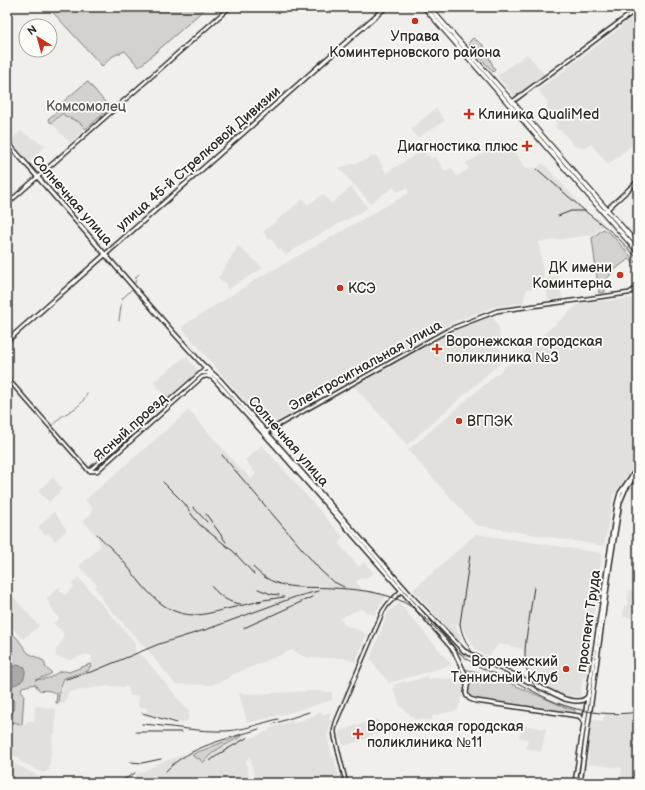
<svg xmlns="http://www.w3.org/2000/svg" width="645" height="790" viewBox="0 0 645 790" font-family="'Balsamiq Sans',sans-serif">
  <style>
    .built { fill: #e1e0dc }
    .green { fill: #d3d2cf; stroke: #7f7e7d }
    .water { fill: #aaa9a7; stroke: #777775 }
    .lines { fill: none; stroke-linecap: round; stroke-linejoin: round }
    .stream { stroke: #777775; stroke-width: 1 }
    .tertiary-casing { stroke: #2b2b2b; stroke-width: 5.5 }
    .secondary-casing { stroke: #2b2b2b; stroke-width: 6 }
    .primary-casing { stroke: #2b2b2b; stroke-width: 6 }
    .tertiary { stroke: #fdfcf7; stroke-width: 2.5 }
    .secondary { stroke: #fdfcf7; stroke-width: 3 }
    .primary { stroke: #fdfcf7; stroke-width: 3.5 }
    .rail { stroke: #2b2b2b; stroke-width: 1 }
    .poi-dot { fill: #c8321e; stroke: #fdfcf7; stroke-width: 1.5 }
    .labels { text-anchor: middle; stroke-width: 3.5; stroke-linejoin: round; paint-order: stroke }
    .poi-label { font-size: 14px; fill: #2b2b2b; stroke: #fdfcf7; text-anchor: start }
    .park-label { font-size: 14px; fill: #555554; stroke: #fdfcf7 }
    .street-label { font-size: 14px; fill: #2b2b2b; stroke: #fdfcf7 }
  </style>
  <rect width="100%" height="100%" fill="#f0efeb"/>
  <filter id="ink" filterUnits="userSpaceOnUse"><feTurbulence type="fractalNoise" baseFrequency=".025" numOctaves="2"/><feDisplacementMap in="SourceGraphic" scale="8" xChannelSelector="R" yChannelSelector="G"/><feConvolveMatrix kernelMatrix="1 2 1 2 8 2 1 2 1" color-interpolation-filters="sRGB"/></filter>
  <g filter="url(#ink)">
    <g class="built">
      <path d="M630 19 638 30V140L608 165 591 144 584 149 582 147H579L577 145 575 147 561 130 559 131 555 127 557 124 549 114 547 107V101L538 90 621 27 620 26Z"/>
      <path d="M527 54 545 75 515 97 497 76Z"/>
      <path d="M88 82 109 107 70 143 48 119 58 111 56 108 85 83Z"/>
      <path d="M436 108 445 121 417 138 411 129Z"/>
      <path d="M21 131 35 140 46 145 29 162 10 141Z"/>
      <path d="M506 141 509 142 524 167 537 169 542 163 546 166 578 202 577 203 594 219 597 217 604 225 592 235 539 242 544 279H548V278L559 275 562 298 548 300 546 287 527 289 523 303 493 307 449 324 267 427 181 327 257 279 409 193 407 188 397 192 394 187 370 203 339 168 362 161 376 155 386 173 423 150 427 156 429 155 431 159 435 156 445 171 451 168 457 176 469 169 466 163Z"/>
      <path d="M351 187 368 208 311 239 286 255 280 249 279 250 271 238 269 240 263 232 303 199 308 205 323 194 331 204Z"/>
      <path d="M238 246 263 268 228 289 226 287 227 284 218 278Z"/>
      <path d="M638 294V459L613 496 604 546 475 525 408 450 580 303 634 298Z"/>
      <path d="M490 316H492L499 328 500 350 506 358 407 445 354 386 447 333Z"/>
      <path d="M186 356 199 372 167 398 153 382Z"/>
      <path d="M188 409 242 471 243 470 251 479 256 474 245 460 262 445 343 537 340 541 339 544 359 567 364 562 374 573 364 579 361 578 356 582 362 590 388 595 380 604 375 615 360 609 339 619 343 621V624L367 634 355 662 343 658H311L303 656 292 650 232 675 229 678 211 685 175 684 149 652 101 599 103 597 94 587 97 585 79 566 101 546 96 535 83 521 92 513 91 510 93 509 85 500 187 412 186 411Z"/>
      <path d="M53 477 62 489 49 502 38 491Z"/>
      <path d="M54 512 65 527 66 531 55 541 48 533 45 535 38 527Z"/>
      <path d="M476 534 602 553 585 677H582L583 678 580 698 569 695 568 696 528 678 523 649 499 644 489 656 477 651 461 626 450 624V626L455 625 461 639 458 643 441 624 444 623 437 617 413 590Z"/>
      <path d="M78 577 133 640 135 645V649L137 654 143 656 176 696 175 698H177L189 711 188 720 183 723 146 713 147 708 138 707 139 696H130L128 687 107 686 68 692 64 704 59 702 65 678 90 671 92 657 91 655H84L70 660 56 657V650L63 640V632L53 623 59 619 47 600 48 597 59 587 61 588 59 590 65 595 74 587 72 584Z"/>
      <path d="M7 590 39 626 23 639 7 623Z"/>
      <path d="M629 590 638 592V619L625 617 623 616 624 606H627Z"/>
      <path d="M399 603 452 665 389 683 370 659 388 612Z"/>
      <path d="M427 676 429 680 432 678H436L466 680 458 710 432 716V720L415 719 400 706 393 688H395L394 685 405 681 406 683Z"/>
      <path d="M315 691 332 692V700L292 712 247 723 239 693 250 694Z"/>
      <path d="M38 706 56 709 55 733 53 735 49 769V770L43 773 20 761 19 758 7 752V719L22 725H26L27 721H34L35 707Z"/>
      <path d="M321 712 322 715 330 712 331 713 329 719 332 721 327 735 332 757H334L340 782 333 783H256L250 757H248L249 759 246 760 250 783H129L136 775 159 763 189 753 199 758 203 763 210 755 217 749 244 735 246 740 269 731 268 729 292 721 293 724Z"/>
      <path d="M638 713V779L621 777 622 768 588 764 589 752H587L592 719 603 721 605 714 628 715Z"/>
      <path d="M377 719 383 729V732L370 735 369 738 343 746 339 731Z"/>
      <path d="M522 725 546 729 541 752 526 748 528 740 519 737Z"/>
      <path d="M7 760 46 780 50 783H7Z"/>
    </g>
    <g class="green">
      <path d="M48 7H207L139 67 125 51 113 56 102 66Z"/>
      <path d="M473 38 483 45 495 70 493 72 470 46 469 42Z"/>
      <path d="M88 82 109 107V109L86 129 79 122 65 116 63 113 51 123 48 119 58 111 56 108 85 83Z"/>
      <path d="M603 229 611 234 636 262 633 263 629 259C618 267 602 277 605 292L599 293 592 238Z"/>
      <path d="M7 628 17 638 28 653 44 661 46 668 52 673 49 675 35 680C40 679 48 679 51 677 57 673 61 669 69 672L90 664 91 665 88 671 64 678 60 689 58 703H56L57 694C56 694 51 691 50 691 41 689 40 694 35 684L22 687 21 690 24 694 22 725 7 719V713H13L14 700 7 699Z"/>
      <path d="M464 669 491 675 567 708 575 710 574 715 473 700C463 693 470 691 469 682 468 678 465 673 464 669Z"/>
      <path d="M241 735 242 736C228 744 213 749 203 763L199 758 197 759 193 756V754Z"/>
    </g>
    <path class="water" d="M17 665 25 667C26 683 20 683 7 687V672L8 669Z"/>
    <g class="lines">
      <g class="stream">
        <path d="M135 283 136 277 139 274"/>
        <path d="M119 321 122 299 131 290"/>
        <path d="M53 426C63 409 79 414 87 393"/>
        <path d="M50 433 51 431"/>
      </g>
      <g class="tertiary-casing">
        <g id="tertiary">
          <path d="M629 7 638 18"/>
          <path d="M512 102 633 12"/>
          <path d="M7 204 230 7"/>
          <path d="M604 212 638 181"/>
          <path d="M202 373H208L211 376"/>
          <path d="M7 378 89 471"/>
          <path d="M266 432 450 329 497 311 629 293 638 287"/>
          <path d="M90 470 202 372 205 369 204 366"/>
          <path d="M89 471H97L202 377 207 376 213 378"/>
          <path d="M346 783 335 738 334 731 336 722 383 611 388 604 402 590"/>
        </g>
      </g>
      <g class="secondary-casing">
        <g id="secondary">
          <path d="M7 142 172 331 204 366 220 380 414 599 464 651 565 699C574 701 583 704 589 695"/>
          <path d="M7 341 386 7"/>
          <path d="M213 378 277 448 451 647 455 653 468 680 466 693 467 696 470 699 476 701 579 716 582 719 584 723"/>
          <path d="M575 783 617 504 620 493 638 467"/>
          <path d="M580 783 610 564 620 502 625 490 638 471"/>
        </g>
      </g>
      <g class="primary-casing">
        <g id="primary">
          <path d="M424 7 638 252"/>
          <path d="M429 7 638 245"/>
        </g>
      </g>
      <use href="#tertiary" class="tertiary"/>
      <use href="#secondary" class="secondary"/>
      <use href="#primary" class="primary"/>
      <g class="rail">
        <path d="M537 169 585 211 614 234 638 259"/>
        <path d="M558 216 571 211H585"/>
        <path d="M222 455 320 570 332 581 344 587"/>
        <path d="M163 482 185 504 192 515 200 525 233 551 254 574"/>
        <path d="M193 507 207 522"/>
        <path d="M206 514 226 542"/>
        <path d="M97 534C105 543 115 551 123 561 143 585 160 615 195 615 205 615 213 612 222 610 235 607 248 604 261 601"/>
        <path d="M470 555 460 624C462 639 473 655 484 667"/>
        <path d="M253 567C276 592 301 586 332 588 352 589 375 591 394 598 423 608 438 635 461 654 475 667 494 673 511 680 529 688 545 699 563 705 586 713 614 716 638 712"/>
        <path d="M212 587C220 596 228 603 241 604"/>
        <path d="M534 587C532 600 530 614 528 627 524 651 521 673 540 692"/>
        <path d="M258 589 271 594 279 595"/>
        <path d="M257 601 284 597"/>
        <path d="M244 628 312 597"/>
        <path d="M66 679 94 671 159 644 208 629 295 597 318 591"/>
        <path d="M142 713 177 723"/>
        <path d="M142 724C170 726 199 732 226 731 244 730 262 723 278 719"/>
        <path d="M273 724 309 712"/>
        <path d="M136 732H182"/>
        <path d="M210 761 219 754 248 737"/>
        <path d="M130 762 142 763 161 759"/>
        <path d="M166 771C189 746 228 739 259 729"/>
        <path d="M118 783 135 773"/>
      </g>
    </g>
  </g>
  <g class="poi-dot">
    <circle cx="415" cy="21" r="4"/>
    <path d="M467 108h4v4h4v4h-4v4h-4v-4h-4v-4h4z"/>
    <path d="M525 140h4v4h4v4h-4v4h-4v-4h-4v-4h4z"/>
    <circle cx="620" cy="275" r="4"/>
    <circle cx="340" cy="288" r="4"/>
    <path d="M435 343h4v4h4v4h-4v4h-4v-4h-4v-4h4z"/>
    <circle cx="459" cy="421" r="4"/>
    <circle cx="566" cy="669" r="4"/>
    <path d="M356 728h4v4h4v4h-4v4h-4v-4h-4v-4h4z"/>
  </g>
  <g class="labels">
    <g class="poi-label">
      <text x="415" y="41" text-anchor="middle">Управа<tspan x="415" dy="16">Коминтерновского района</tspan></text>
      <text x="478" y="119">Клиника QualiMed</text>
      <text x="518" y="151" text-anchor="end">Диагностика плюс</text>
      <text x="612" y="272" text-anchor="end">ДК имени<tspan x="612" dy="16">Коминтерна</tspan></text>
      <text x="348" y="293">КСЭ</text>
      <text x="446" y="346">Воронежская городская<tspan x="446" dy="16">поликлиника №3</tspan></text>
      <text x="467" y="426">ВГПЭК</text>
      <text x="558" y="666" text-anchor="end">Воронежский<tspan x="558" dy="16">Теннисный Клуб</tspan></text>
      <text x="367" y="731">Воронежская городская<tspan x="367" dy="16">поликлиника №11</tspan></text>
    </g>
    <g class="park-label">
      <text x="86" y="111">Комсомолец</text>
    </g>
    <g class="street-label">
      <text transform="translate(198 158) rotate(-41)" y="5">улица 45-й Стрелковой Дивизии</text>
      <text transform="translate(73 200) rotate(49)" y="5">Солнечная улица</text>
      <text transform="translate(365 365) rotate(-29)" y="5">Электросигнальная улица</text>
      <text transform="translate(130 427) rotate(-42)" y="5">Ясный проезд</text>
      <text transform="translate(289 441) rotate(49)" y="5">Солнечная улица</text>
      <text transform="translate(588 621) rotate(-82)" y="5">проспект Труда</text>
    </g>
  </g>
  <rect width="645" height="790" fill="none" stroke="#fdfcf7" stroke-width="24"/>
  <rect x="12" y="12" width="621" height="766" fill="none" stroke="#2b2b2b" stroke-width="1.5" filter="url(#ink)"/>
  <g transform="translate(38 38) rotate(323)"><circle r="19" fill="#fdfcf7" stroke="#a9a8a5"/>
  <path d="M0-3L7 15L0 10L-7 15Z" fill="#c8321e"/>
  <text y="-6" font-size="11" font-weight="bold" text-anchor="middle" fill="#2b2b2b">N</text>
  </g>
</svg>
